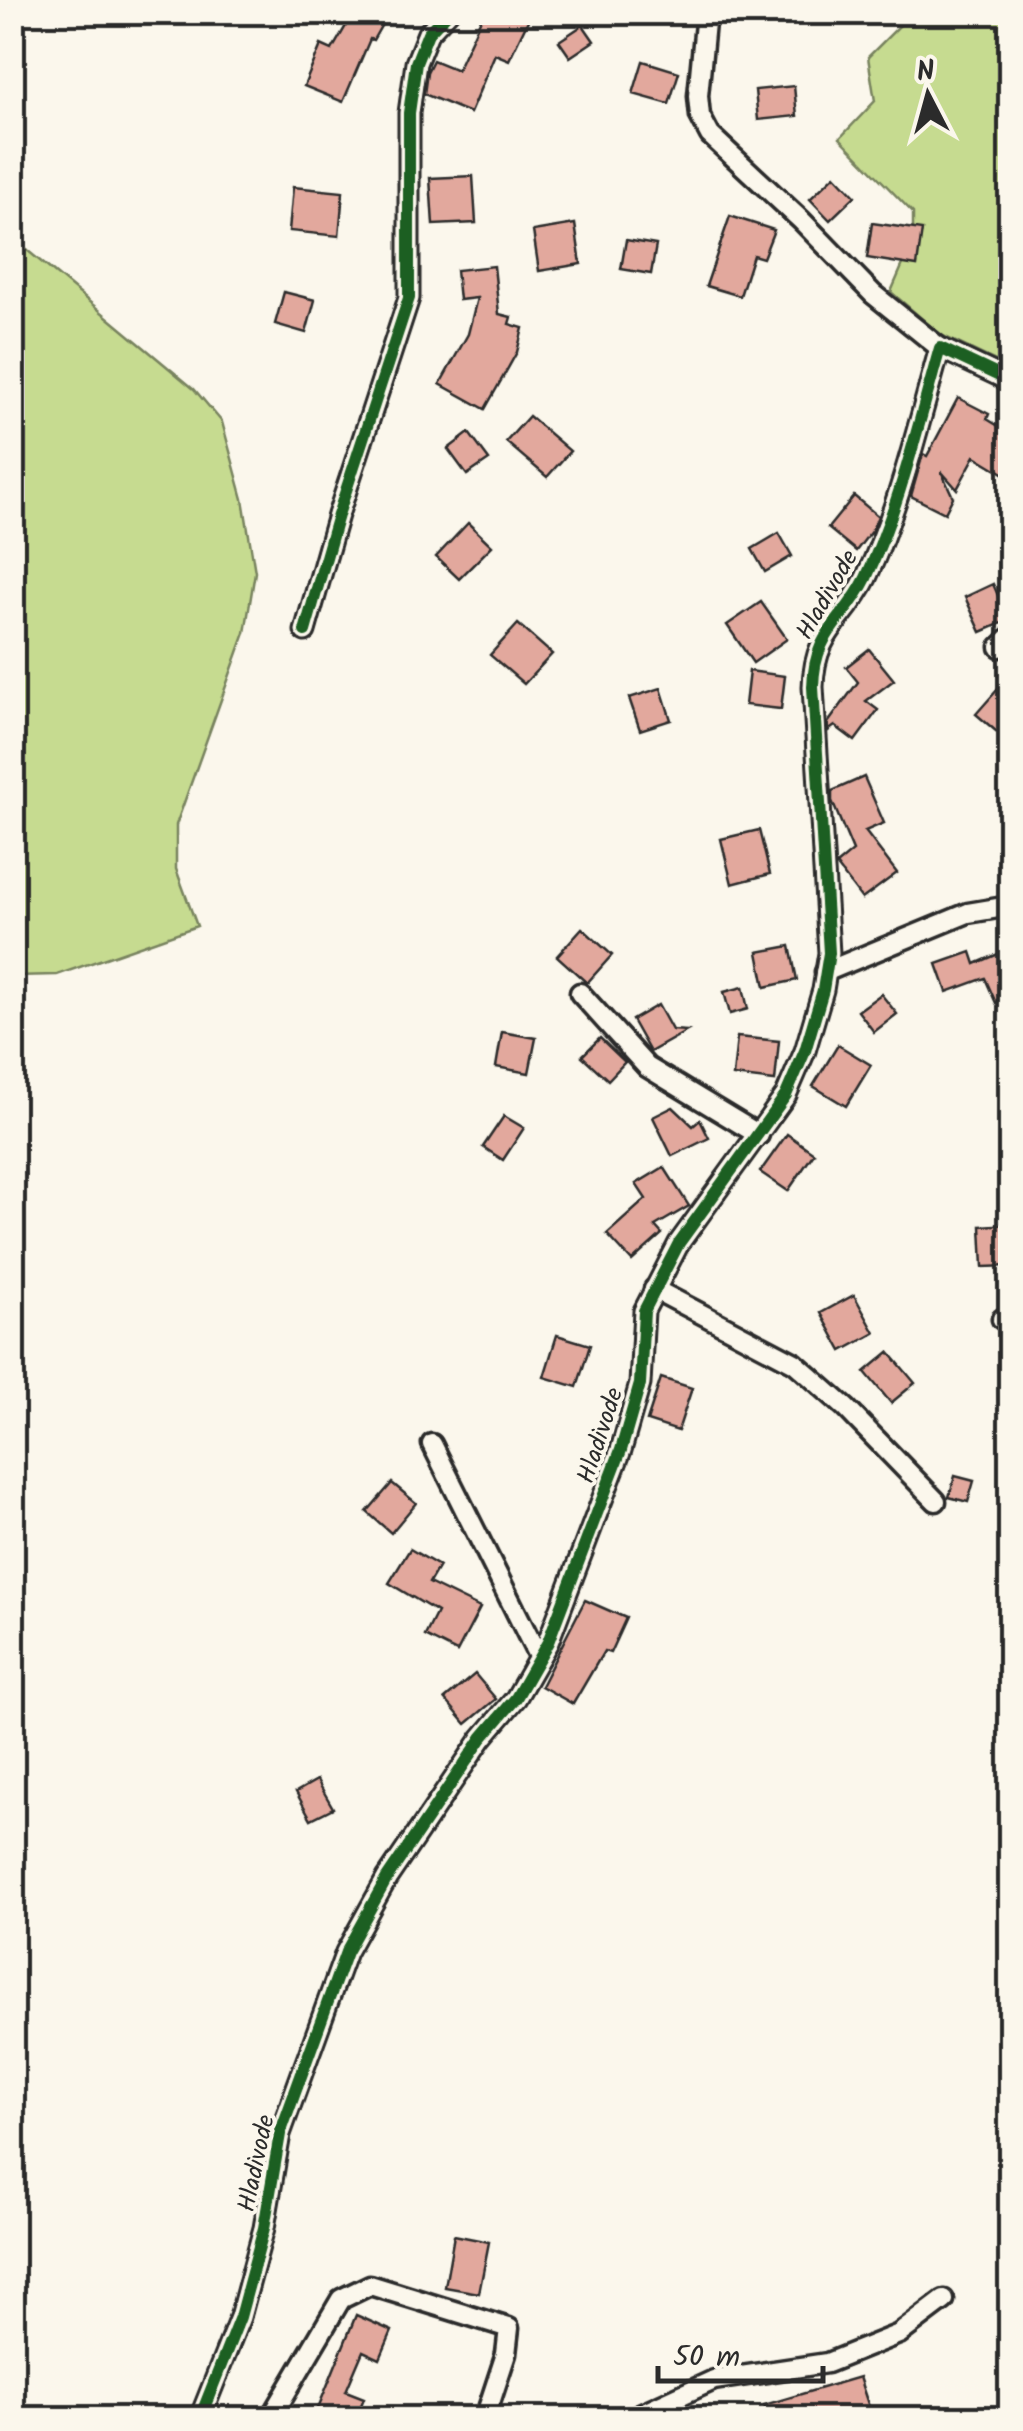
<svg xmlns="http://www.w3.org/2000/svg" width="1023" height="2431" viewBox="0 0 1023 2431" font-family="Kalam,sans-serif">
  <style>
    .green { fill: #c6db90; stroke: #78835e; stroke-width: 2.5 }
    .building { fill: #e2a89d; stroke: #2b2b2b; stroke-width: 2.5 }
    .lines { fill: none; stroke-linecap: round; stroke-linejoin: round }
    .street-casing { stroke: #2b2b2b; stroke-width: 25 }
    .street { stroke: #fbf7ec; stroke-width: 18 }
    .cycleway-casing { stroke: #fbf7ec; stroke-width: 19 }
    .cycleway { stroke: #1b5e20; stroke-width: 12 }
    .labels { text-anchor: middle; stroke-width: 8; stroke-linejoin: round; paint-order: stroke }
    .street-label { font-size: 25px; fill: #2b2b2b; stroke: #fbf7ec }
  </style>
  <rect width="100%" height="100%" fill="#fbf7ec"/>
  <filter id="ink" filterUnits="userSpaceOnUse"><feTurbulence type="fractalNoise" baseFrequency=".01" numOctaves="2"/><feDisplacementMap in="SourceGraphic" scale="20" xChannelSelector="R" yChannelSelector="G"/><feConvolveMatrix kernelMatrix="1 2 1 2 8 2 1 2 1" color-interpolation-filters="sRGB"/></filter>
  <g filter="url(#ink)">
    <g class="green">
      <path d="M912 13H1010V368L941 335 891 292 913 241V213L840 138 875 101 868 57Z"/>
      <path d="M13 195 21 245 194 389 222 422 243 499 255 572 245 633 176 825V869L197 926 57 975 13 976Z"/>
    </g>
    <g class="building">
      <path d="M354 12H389L373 40 370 39 343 102 304 86 321 45 332 50Z"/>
      <path d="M484 12H532L509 60 495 54 470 113 424 94 427 72 433 60 457 70Z"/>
      <path d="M583 25 594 41 570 57 559 41Z"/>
      <path d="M643 61 679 72 669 104 633 94Z"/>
      <path d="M794 86 797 116 758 120 755 90Z"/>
      <path d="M835 175 855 196 830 220 810 199Z"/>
      <path d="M473 176 476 223 433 225 430 178Z"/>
      <path d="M293 187 343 192 339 236 289 231Z"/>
      <path d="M730 216 774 230 763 258 753 255 740 296 706 286Z"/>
      <path d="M872 223 922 230 917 266 867 258Z"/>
      <path d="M575 224 581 264 539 271 533 231Z"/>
      <path d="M626 240 656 245 651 274 621 269Z"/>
      <path d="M494 266 499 314 511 317 509 324 523 328 517 352 485 409 440 384 468 334 477 298 459 300 456 270Z"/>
      <path d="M284 292 315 300 306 333 275 324Z"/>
      <path d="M958 398 989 414 987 419 1010 433V477L975 456 957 489 941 471 953 497 945 513 911 496 923 454 927 456Z"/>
      <path d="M529 416 570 451 547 477 506 442Z"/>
      <path d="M469 433 489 460 467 475 448 449Z"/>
      <path d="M854 496 878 516 872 530 856 551 828 528Z"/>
      <path d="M468 523 492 546 459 579 436 557Z"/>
      <path d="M779 533 792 556 765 572 752 549Z"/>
      <path d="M993 584 1009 620 981 632 965 597Z"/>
      <path d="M761 602 787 639 753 663 727 625Z"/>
      <path d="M518 624 552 654 524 684 490 655Z"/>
      <path d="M869 649 894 680 866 701 878 710 855 741 835 726 828 731V723L858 682 846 667Z"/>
      <path d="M749 671 785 676 781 709 745 705Z"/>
      <path d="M661 688 671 720 640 730 629 698Z"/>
      <path d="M998 689 1010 700V743L976 714Z"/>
      <path d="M864 777 884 823 865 831 897 873 862 899 836 865 853 851 832 801V791Z"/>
      <path d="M759 830 770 874 732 884 721 839Z"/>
      <path d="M582 928 612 955 587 983 557 956Z"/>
      <path d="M790 946 797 980 765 987 758 952Z"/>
      <path d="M1010 949V997L996 1003 985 978 947 992 937 964 971 952 975 964Z"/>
      <path d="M743 987 748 1009 730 1014 724 992Z"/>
      <path d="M881 994 897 1014 874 1032 858 1011Z"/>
      <path d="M658 1005 672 1030 687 1031 650 1052 632 1020Z"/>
      <path d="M502 1032 536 1038 529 1073 496 1067Z"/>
      <path d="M737 1037 779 1041 775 1081 733 1076Z"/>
      <path d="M600 1038 625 1062 608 1080 582 1056Z"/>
      <path d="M838 1045 871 1065 846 1106 813 1086Z"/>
      <path d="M673 1107 693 1126 700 1120 709 1138 672 1156 653 1117Z"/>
      <path d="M504 1116 524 1128 503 1160 483 1147Z"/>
      <path d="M787 1134 814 1153 788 1191 760 1172Z"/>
      <path d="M664 1167 689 1206 655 1226 662 1234 632 1261 607 1234 646 1199 636 1184Z"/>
      <path d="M1010 1224V1266L983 1267 981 1226Z"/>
      <path d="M854 1295 875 1333 842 1351 821 1313Z"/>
      <path d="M557 1335 590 1345 577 1387 544 1377Z"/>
      <path d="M889 1352 915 1383 891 1403 865 1372Z"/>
      <path d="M661 1378 692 1388 678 1431 647 1421Z"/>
      <path d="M955 1476 974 1481 968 1502 949 1497Z"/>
      <path d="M392 1483 416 1503 391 1533 367 1512Z"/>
      <path d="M410 1549 439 1566 429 1583 480 1608 457 1652 425 1636 437 1612 389 1583Z"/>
      <path d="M585 1600 626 1618 610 1653 604 1651 573 1704 541 1686Z"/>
      <path d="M475 1674 496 1699 466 1724 445 1699Z"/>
      <path d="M317 1780 333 1808 311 1819 296 1792Z"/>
      <path d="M454 2235 489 2242 479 2293 445 2287Z"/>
      <path d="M356 2315 392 2331 380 2359 363 2351 346 2391 364 2398 356 2418H314Z"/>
      <path d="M859 2377 871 2413 852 2418H769L764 2405Z"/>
    </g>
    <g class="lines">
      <g class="street-casing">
        <g id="street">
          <path d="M706 12 698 96 700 116 710 135 802 221 873 294 940 348"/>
          <path d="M305 631 338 515 409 298V113L416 63 428 33 448 12"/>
          <path d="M1000 647 1010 637"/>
          <path d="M825 972 968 913 1010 906"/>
          <path d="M580 993 647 1067 759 1135"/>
          <path d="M654 1289 795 1363 846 1408 936 1501"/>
          <path d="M1002 1319 1010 1314"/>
          <path d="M432 1444 539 1658"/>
          <path d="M200 2418 240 2317 264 2228 280 2134 346 1952 387 1878 482 1738 516 1698 548 1642 621 1450 640 1384 644 1311 679 1243 786 1095 805 1051 823 990 829 953 813 687C814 630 844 623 866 578 900 505 918 425 940 348L1010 381"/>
          <path d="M271 2418 341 2299 370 2285 509 2328 506 2354 485 2418"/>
          <path d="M631 2418 714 2380 827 2363 899 2334 944 2300"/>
        </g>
      </g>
      <use href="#street" class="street"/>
      <g class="cycleway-casing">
        <g id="cycleway">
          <path d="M305 631 338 515 409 298V113L416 63 428 33 448 12"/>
          <path d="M200 2418 240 2317 264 2228 280 2134 346 1952 387 1878 482 1738 516 1698 548 1642 621 1450 640 1384 644 1311 679 1243 786 1095 805 1051 823 990 829 953 813 687C814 630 844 623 866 578 900 505 918 425 940 348L1010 381"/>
        </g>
      </g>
      <use href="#cycleway" class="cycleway"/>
    </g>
  </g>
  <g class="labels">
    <g class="street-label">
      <text transform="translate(826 594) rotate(-60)" y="9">Hladivode</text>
      <text transform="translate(599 1435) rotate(-72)" y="9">Hladivode</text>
      <text transform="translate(255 2163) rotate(-78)" y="9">Hladivode</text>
    </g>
  </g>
  <rect width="1023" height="2431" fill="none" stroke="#fbf7ec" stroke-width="50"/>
  <rect x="25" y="25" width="973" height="2381" fill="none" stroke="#2b2b2b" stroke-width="4" filter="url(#ink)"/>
  <g transform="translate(928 95) rotate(354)" stroke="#fbf7ec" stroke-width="8" paint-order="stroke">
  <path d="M0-8L18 38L0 25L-18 38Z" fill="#2b2b2b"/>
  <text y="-15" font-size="28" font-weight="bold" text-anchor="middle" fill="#2b2b2b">N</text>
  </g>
  <path d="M658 2366v15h165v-15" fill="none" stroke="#2b2b2b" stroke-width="5"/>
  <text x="673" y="2366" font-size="30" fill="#2b2b2b" stroke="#fbf7ec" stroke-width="8" paint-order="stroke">50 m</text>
</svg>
